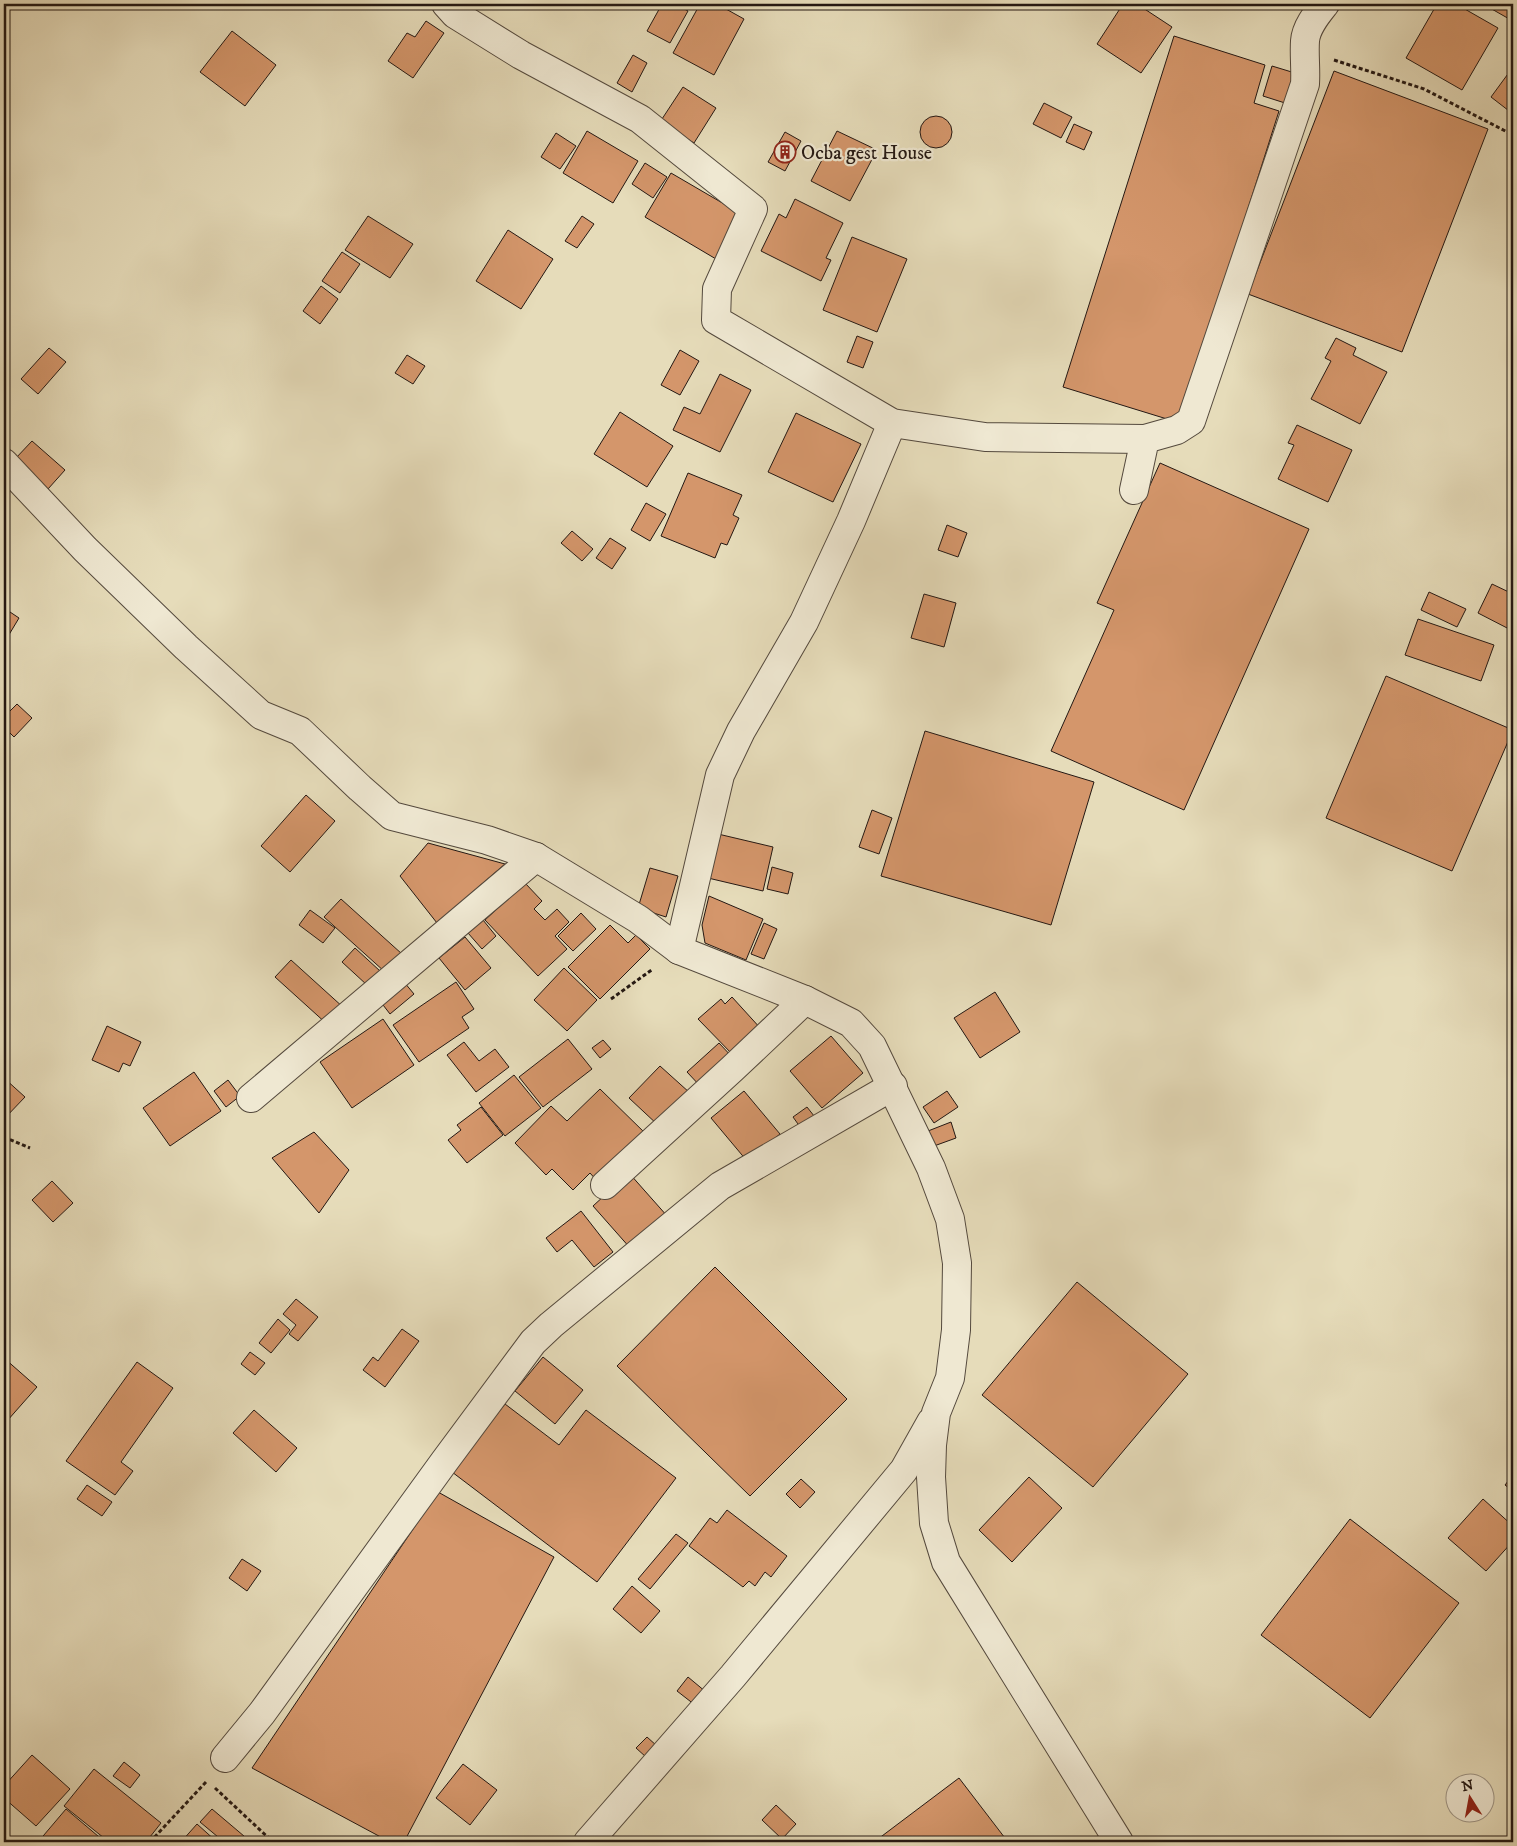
<svg xmlns="http://www.w3.org/2000/svg" width="1517" height="1846" viewBox="0 0 1517 1846" font-family="'IM FELL DW Pica',serif">
  <style>
    .building { fill: #d4966b; stroke: #241813 }
    .lines { fill: none; stroke-linecap: round; stroke-linejoin: round }
    .street-casing { stroke: #54493d; stroke-width: 30 }
    .path { stroke: #241813; stroke-width: 3; stroke-dasharray: 4 2.5; stroke-linecap: butt }
    .street { stroke: #efe8d2; stroke-width: 28 }
    .labels { text-anchor: middle; stroke-width: 4.5; stroke-linejoin: round; paint-order: stroke }
    .poi-label { font-size: 20px; fill: #241813; stroke: #efe8d2; text-anchor: start }
  </style>
  <rect width="100%" height="100%" fill="#e6dcba"/>
  <filter id="stains"><feTurbulence type="fractalNoise" baseFrequency=".004" numOctaves="4"/><feColorMatrix values="0 0 0 0 .2 0 0 0 0 .09 0 0 0 0 .02 0 0 0 .5 -.17"/></filter>
  <radialGradient id="worn" r=".72"><stop offset=".6" stop-color="#630" stop-opacity="0"/><stop offset="1" stop-color="#630" stop-opacity=".3"/></radialGradient>
  <g class="building">
    <path d="M662 4H675L688 11 670 43 647 31Z"/>
    <path d="M700 4H717L744 19 714 75 673 53Z"/>
    <path d="M1123 4H1137L1172 27 1141 73 1097 44Z"/>
    <path d="M1437 4H1456L1498 28 1462 90 1406 58Z"/>
    <path d="M1483 4H1513V16L1511 20Z"/>
    <path d="M426 21 444 33 413 78 388 61 407 33 415 37Z"/>
    <path d="M232 31 276 65 245 106 200 72Z"/>
    <path d="M1174 36 1265 65 1254 103 1279 111 1180 423 1063 387Z"/>
    <path d="M633 55 647 63 632 92 617 83Z"/>
    <path d="M1272 66 1295 73 1285 103 1263 96Z"/>
    <path d="M1513 67V114L1491 97Z"/>
    <path d="M1334 71 1488 129 1402 352 1248 294Z"/>
    <path d="M683 87 716 108 694 143 660 122Z"/>
    <path d="M1044 103 1072 117 1061 138 1033 124Z"/>
    <circle cx="936" cy="132" r="16"/>
    <path d="M1074 124 1092 132 1084 150 1066 142Z"/>
    <path d="M587 131 638 161 613 203 563 173Z"/>
    <path d="M837 131 877 150 850 201 811 181Z"/>
    <path d="M785 132 801 141 785 171 768 162Z"/>
    <path d="M556 133 576 146 560 169 541 157Z"/>
    <path d="M645 163 667 177 653 198 632 184Z"/>
    <path d="M671 173 743 215 716 259 645 217Z"/>
    <path d="M795 199 843 223 826 258 831 260 821 281 761 251 779 214 786 218Z"/>
    <path d="M368 216 413 244 390 278 345 250Z"/>
    <path d="M582 216 594 224 577 248 565 241Z"/>
    <path d="M508 230 553 259 521 309 476 281Z"/>
    <path d="M852 237 907 259 877 332 823 310Z"/>
    <path d="M342 252 360 264 340 293 322 281Z"/>
    <path d="M321 286 338 299 320 324 303 311Z"/>
    <path d="M857 336 873 342 863 368 847 362Z"/>
    <path d="M1336 338 1356 348 1353 355 1387 372 1360 424 1311 399 1331 361 1325 358Z"/>
    <path d="M49 348 66 362 38 394 21 379Z"/>
    <path d="M680 350 699 361 680 395 661 385Z"/>
    <path d="M407 355 425 366 413 384 395 373Z"/>
    <path d="M720 374 751 390 720 452 673 430 684 407 700 414Z"/>
    <path d="M620 412 673 446 647 487 594 454Z"/>
    <path d="M796 413 861 444 833 502 768 472Z"/>
    <path d="M1297 425 1352 450 1328 502 1278 479 1294 445 1288 443Z"/>
    <path d="M32 441 65 470 48 489 15 459Z"/>
    <path d="M1160 463 1309 529 1184 810 1051 751 1114 610 1097 603Z"/>
    <path d="M688 473 742 495 733 515 739 518 727 545 721 543 715 558 661 536Z"/>
    <path d="M646 503 666 514 650 541 631 530Z"/>
    <path d="M947 525 967 533 958 557 938 550Z"/>
    <path d="M572 531 593 549 582 561 561 543Z"/>
    <path d="M610 538 626 548 612 569 596 558Z"/>
    <path d="M1492 584 1513 594V625L1511 630 1478 613Z"/>
    <path d="M1429 592 1466 609 1457 627 1421 610Z"/>
    <path d="M924 594 956 603 944 647 911 638Z"/>
    <path d="M4 608 19 618 4 643Z"/>
    <path d="M1418 619 1494 645 1481 681 1405 655Z"/>
    <path d="M1386 676 1513 730 1452 871 1326 818Z"/>
    <path d="M17 704 32 718 14 737 4 727V717Z"/>
    <path d="M925 731 1094 782 1051 925 881 876Z"/>
    <path d="M306 795 335 821 290 872 261 846Z"/>
    <path d="M872 810 892 818 879 854 859 847Z"/>
    <path d="M718 834 773 847 763 891 708 878Z"/>
    <path d="M428 843 505 864 437 923 400 876Z"/>
    <path d="M772 867 793 873 788 894 767 889Z"/>
    <path d="M650 868 678 876 666 917 638 908Z"/>
    <path d="M525 883 542 901 534 909 545 920 557 909 569 922 555 936 567 949 538 976 485 920Z"/>
    <path d="M709 896 763 919 746 960 705 943 702 925Z"/>
    <path d="M341 899 402 954 385 972 324 917Z"/>
    <path d="M310 910 335 928 323 943 299 925Z"/>
    <path d="M581 913 596 929 573 951 558 936Z"/>
    <path d="M483 920 496 936 482 949 468 933Z"/>
    <path d="M764 923 777 929 764 959 751 954Z"/>
    <path d="M610 925 628 943 636 935 650 949 600 999 568 967Z"/>
    <path d="M465 937 491 968 465 990 439 958Z"/>
    <path d="M355 948 380 971 367 985 342 962Z"/>
    <path d="M291 960 344 1008 328 1025 275 977Z"/>
    <path d="M564 968 597 1000 567 1031 534 1000Z"/>
    <path d="M404 982 414 994 390 1014 380 1001Z"/>
    <path d="M456 982 474 1009 462 1017 469 1028 419 1062 393 1025Z"/>
    <path d="M995 992 1020 1032 980 1058 954 1018Z"/>
    <path d="M732 997 762 1030 734 1056 698 1019 721 999 725 1004Z"/>
    <path d="M383 1019 414 1065 352 1108 320 1062Z"/>
    <path d="M107 1026 141 1042 130 1066 123 1063 119 1072 92 1060Z"/>
    <path d="M831 1036 863 1073 822 1108 790 1071Z"/>
    <path d="M568 1039 592 1069 543 1107 519 1077Z"/>
    <path d="M603 1040 611 1049 600 1058 592 1048Z"/>
    <path d="M464 1042 479 1061 495 1049 509 1067 476 1092 447 1055Z"/>
    <path d="M719 1043 734 1059 702 1088 687 1072Z"/>
    <path d="M660 1066 690 1093 659 1126 629 1098Z"/>
    <path d="M194 1072 221 1111 170 1146 143 1108Z"/>
    <path d="M514 1075 541 1108 505 1136 479 1103Z"/>
    <path d="M4 1078 25 1097 4 1119Z"/>
    <path d="M228 1080 240 1096 226 1107 214 1091Z"/>
    <path d="M600 1089 646 1134 598 1182 590 1173 573 1190 552 1169 546 1175 515 1143 551 1106 567 1121Z"/>
    <path d="M744 1091 780 1134 747 1161 711 1118Z"/>
    <path d="M947 1091 958 1107 934 1123 923 1107Z"/>
    <path d="M481 1107 503 1135 467 1163 448 1140 461 1130 457 1125Z"/>
    <path d="M807 1107 818 1121 803 1131 793 1117Z"/>
    <path d="M951 1122 956 1138 934 1146 928 1131Z"/>
    <path d="M314 1132 349 1170 319 1213 272 1158Z"/>
    <path d="M629 1173 668 1217 631 1249 593 1206Z"/>
    <path d="M52 1181 73 1203 53 1222 32 1200Z"/>
    <path d="M581 1211 613 1252 594 1267 572 1240 557 1252 546 1238Z"/>
    <path d="M715 1267 847 1399 750 1496 617 1366Z"/>
    <path d="M1077 1282 1188 1374 1093 1487 982 1395Z"/>
    <path d="M296 1299 318 1317 298 1341 289 1334 296 1325 283 1314Z"/>
    <path d="M278 1319 290 1330 271 1353 259 1343Z"/>
    <path d="M402 1329 419 1341 385 1387 363 1370 373 1357 378 1361Z"/>
    <path d="M250 1352 265 1363 255 1375 241 1364Z"/>
    <path d="M543 1357 583 1390 555 1424 515 1391Z"/>
    <path d="M4 1358 37 1387 7 1421 4 1418Z"/>
    <path d="M137 1362 173 1388 121 1462 133 1471 115 1495 66 1461Z"/>
    <path d="M505 1404 559 1445 586 1410 676 1478 597 1582 452 1472Z"/>
    <path d="M254 1410 297 1448 276 1472 233 1433Z"/>
    <path d="M1513 1475V1491L1505 1485Z"/>
    <path d="M1029 1477 1062 1508 1012 1562 979 1530Z"/>
    <path d="M801 1479 815 1492 800 1508 786 1494Z"/>
    <path d="M87 1485 112 1502 102 1516 77 1499Z"/>
    <path d="M438 1492 554 1557 404 1842H390L252 1768Z"/>
    <path d="M1483 1499 1513 1526V1541L1486 1571 1448 1538Z"/>
    <path d="M727 1510 787 1556 771 1577 765 1572 755 1586 749 1581 743 1587 689 1546 710 1518 717 1523Z"/>
    <path d="M1350 1519 1459 1603 1370 1718 1261 1635Z"/>
    <path d="M676 1534 688 1543 650 1589 638 1579Z"/>
    <path d="M242 1559 261 1571 247 1591 229 1578Z"/>
    <path d="M632 1586 660 1611 641 1633 613 1609Z"/>
    <path d="M688 1677 706 1692 695 1705 677 1691Z"/>
    <path d="M647 1737 657 1746 646 1757 636 1748Z"/>
    <path d="M32 1755 70 1789 36 1826 4 1798V1786Z"/>
    <path d="M124 1762 140 1775 130 1788 113 1776Z"/>
    <path d="M463 1764 497 1790 470 1825 436 1798Z"/>
    <path d="M94 1769 161 1823 146 1842H109L64 1806Z"/>
    <path d="M959 1778 1008 1842H874Z"/>
    <path d="M776 1805 796 1824 782 1839 762 1820Z"/>
    <path d="M66 1809 105 1842H38Z"/>
    <path d="M212 1809 251 1842H224L200 1822Z"/>
    <path d="M197 1824 217 1842H181Z"/>
  </g>
  <g class="lines">
    <g class="street-casing">
      <g id="street">
        <path d="M446 4 455 14 521 55 640 119 753 209 717 289 716 320 892 423 985 437 1145 439"/>
        <path d="M4 463 85 549 186 647 261 715 300 731 360 788 392 816 487 840 536 857 638 919 679 950 805 1000 851 1023 872 1046 931 1168 950 1219 957 1263 956 1330 950 1378 936 1413 932 1445 931 1477 934 1523 946 1562 1119 1842"/>
        <path d="M1134 490 1145 439 1177 430 1191 421 1305 84C1306 70 1304 55 1305 41 1306 27 1317 14 1325 4"/>
        <path d="M679 950 720 775 741 731 804 622 851 521 892 423"/>
        <path d="M251 1098 536 857"/>
        <path d="M605 1185 732 1069 805 1000"/>
        <path d="M225 1758 262 1713 444 1462 533 1342 551 1325 720 1186 893 1086"/>
        <path d="M588 1842 733 1676 904 1470 931 1422"/>
      </g>
    </g>
    <g class="path">
      <path d="M1334 60 1424 89 1513 135"/>
      <path d="M611 999 653 969"/>
      <path d="M4 1137 30 1148"/>
      <path d="M215 1788 273 1842"/>
      <path d="M150 1842 206 1782"/>
    </g>
    <use href="#street" class="street"/>
  </g>
  <defs>
    <g id="building-ring" transform="scale(1.125)"><circle r="9.5" fill="#efe8d2" stroke="#8f2418" stroke-width="1.5"/><path d="M-4-6H4V6H1V3H-1V6H-4ZM-2.5-4.3h1.7v1.8h-1.7ZM.8-4.3h1.7v1.8H.8ZM-2.5-1h1.7V.8h-1.7ZM.8-1h1.7V.8H.8Z" fill="#8f2418"/></g>
  </defs>
  <g fill-rule="evenodd">
    <use href="#building-ring" x="785" y="152"/>
  </g>
  <g class="labels">
    <g class="poi-label">
      <text x="801" y="159">Ocba gest House</text>
    </g>
  </g>
  <rect width="1517" height="1846" fill="none" stroke="#e6dcba" stroke-width="20"/>
  <rect x="5" y="5" width="1507" height="1836" fill="none" stroke="#241813" stroke-width="2.5"/>
  <rect x="10" y="10" width="1497" height="1826" fill="none" stroke="#241813"/>
  <g transform="translate(1470 1798) rotate(349)"><circle r="24" fill="#efe8d2" stroke="#9e9586"/>
  <path d="M0-4L9 19L0 12L-9 19Z" fill="#8f2418"/>
  <text y="-8" font-size="14" font-weight="bold" text-anchor="middle" fill="#241813">N</text>
  </g>
  <rect width="100%" height="100%" filter="url(#stains)"/>
  <rect width="100%" height="100%" fill="url(#worn)"/>
</svg>
